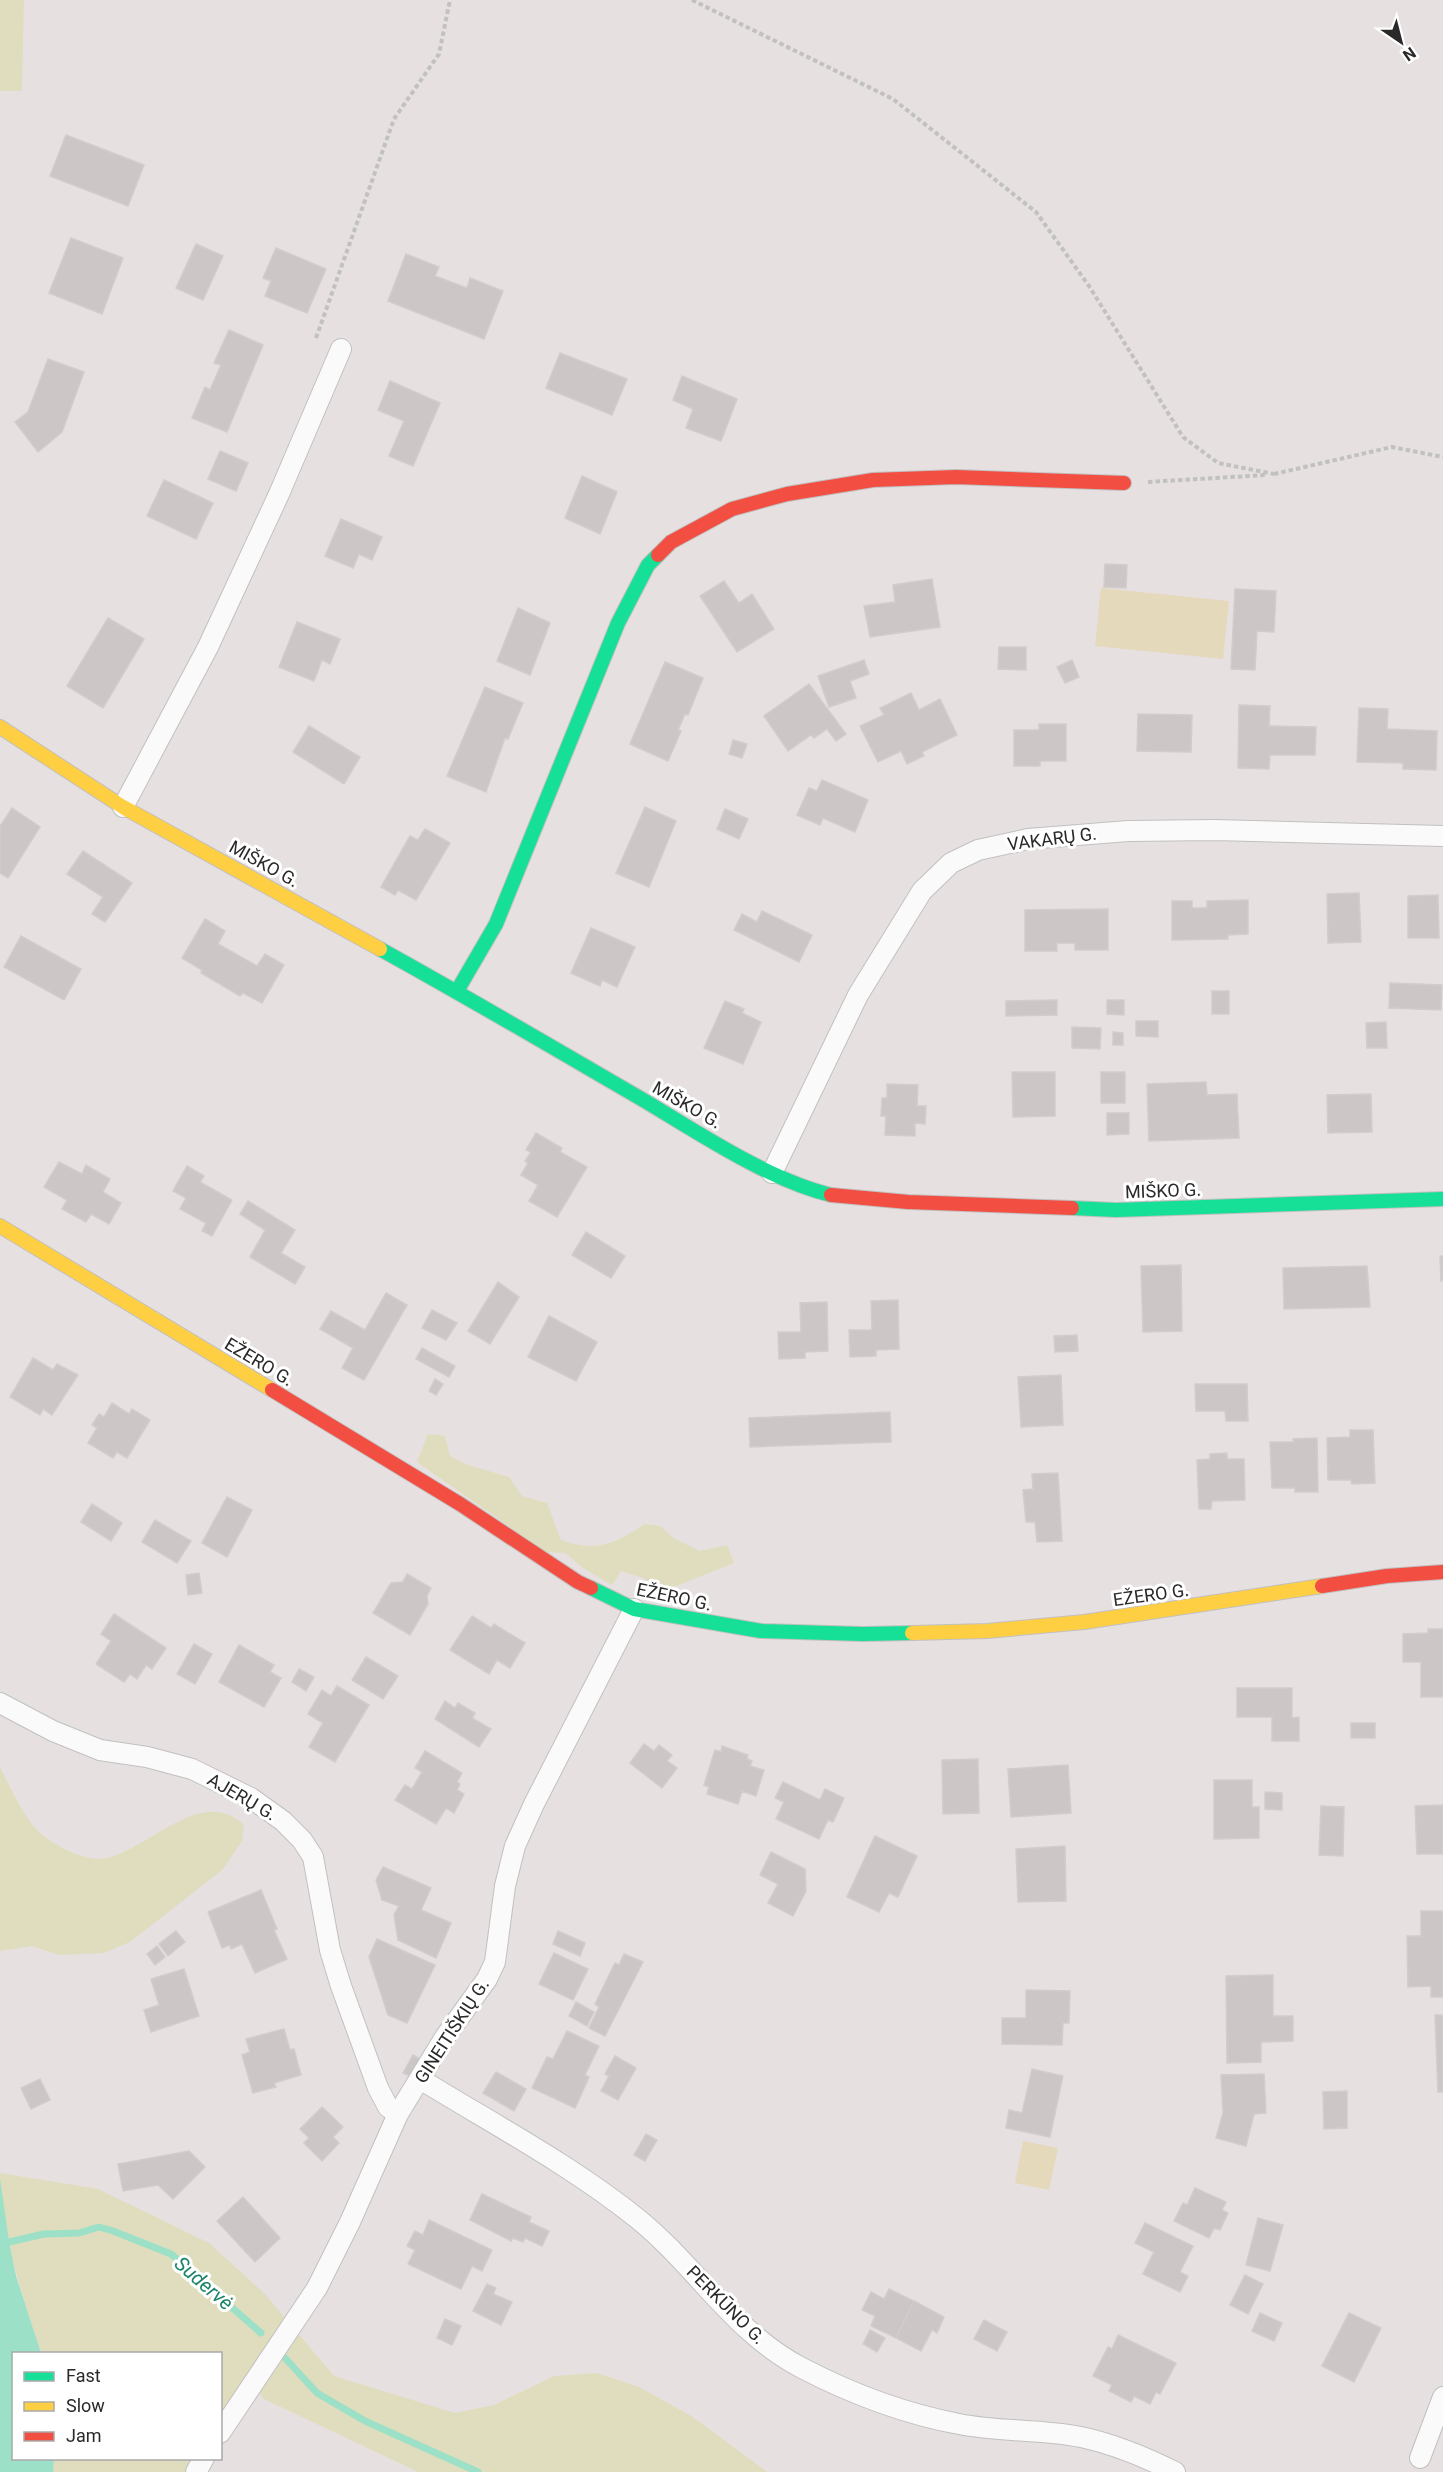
<svg xmlns="http://www.w3.org/2000/svg" width="1443" height="2472" viewBox="0 0 1443 2472" font-family="Roboto,sans-serif">
  <style>
    .green { fill: #dfddbd }
    .pitch { fill: #e4d9bb }
    .water { fill: #9be0c7 }
    .lines { fill: none; stroke-linecap: round; stroke-linejoin: round }
    .stream { stroke: #9be0c7; stroke-width: 7 }
    .building { fill: #ccc6c7; stroke: #d2cccd; stroke-width: 1.5 }
    .street-casing { stroke: #c1c0c1; stroke-width: 22 }
    .fast-casing { stroke: #c1c0c1; stroke-width: 16 }
    .slow-casing { stroke: #c1c0c1; stroke-width: 16 }
    .jam-casing { stroke: #c1c0c1; stroke-width: 16 }
    .path { stroke: #c1c1c1; stroke-width: 4; stroke-dasharray: 4.5 3; stroke-linecap: butt }
    .street { stroke: #fbfafa; stroke-width: 20 }
    .fast { stroke: #16e098; stroke-width: 14 }
    .slow { stroke: #ffcf43; stroke-width: 14 }
    .jam { stroke: #f24e42; stroke-width: 14 }
    .labels { text-anchor: middle; stroke-width: 6; stroke-linejoin: round; paint-order: stroke }
    .street-label { font-size: 18px; fill: #292929; stroke: #fff }
    .water-label { font-size: 20px; font-style: italic; fill: #1b8466; stroke: #fff }
  </style>
  <rect width="100%" height="100%" fill="#e7e0e1"/>
  <g class="green">
    <path d="M0 0H24L22 91H0Z"/>
    <path d="M428 1434 445 1436 450 1456 468 1465 509 1477 522 1496 547 1503 561 1540C598 1553 615 1543 645 1524L660 1526 675 1539 700 1551 727 1545 734 1563 661 1592 643 1578 621 1571 612 1585 583 1568 565 1553 546 1552 417 1462Z"/>
    <path d="M0 1767C9 1785 25 1820 40 1833 55 1846 88 1863 107 1858 151 1848 201 1785 244 1825L242 1841 222 1870 130 1942 104 1953 59 1955 32 1946 0 1951Z"/>
    <path d="M0 2173 98 2189 209 2243 264 2293 334 2376 455 2413 494 2405 554 2376 597 2373 639 2387 693 2417 767 2472H418L264 2399 248 2380 221 2418 220 2354 41 2353C23 2297 0 2232 0 2173Z"/>
    <path d="M54 2459H194L188 2472H53Z"/>
  </g>
  <g class="pitch">
    <path d="M1101 588 1229 601 1223 659 1095 646Z"/>
    <path d="M1023 2141 1058 2148 1049 2190 1015 2183Z"/>
  </g>
  <path class="water" d="M0 2178 9 2242 16 2276 41 2353 14 2354V2458L54 2459 53 2472H0Z"/>
  <g class="lines">
    <g class="stream">
      <path d="M0 2242H9L44 2234 79 2233 99 2227 113 2231 171 2254 261 2333"/>
      <path d="M285 2358 317 2393 365 2421 478 2472"/>
    </g>
  </g>
  <g class="building">
    <path d="M66 135 144 165 128 206 50 176Z"/>
    <path d="M71 238 123 258 102 314 49 293Z"/>
    <path d="M196 244 223 256 203 300 176 288Z"/>
    <path d="M276 248 326 269 307 313 265 296 271 281 263 278Z"/>
    <path d="M406 254 439 267 435 276 467 288 470 278 503 291 484 339 388 301Z"/>
    <path d="M229 330 263 345 227 432 192 418 205 387 210 390 221 365 214 363Z"/>
    <path d="M560 353 627 379 612 415 546 388Z"/>
    <path d="M48 359 84 372 62 432 38 452 15 422 28 412Z"/>
    <path d="M682 376 737 399 721 441 686 428 693 409 673 400Z"/>
    <path d="M390 381 440 403 413 466 389 456 404 421 378 410Z"/>
    <path d="M220 451 248 463 236 491 208 479Z"/>
    <path d="M582 476 617 492 600 534 565 518Z"/>
    <path d="M164 480 213 503 196 539 147 516Z"/>
    <path d="M341 519 382 537 372 560 359 554 353 568 325 556Z"/>
    <path d="M1105 564 1127 565 1126 588 1104 587Z"/>
    <path d="M932 579 940 627 870 637 864 606 895 602 893 585Z"/>
    <path d="M724 581 739 603 752 594 774 629 737 652 700 596Z"/>
    <path d="M1235 589 1276 591 1274 632 1257 631 1255 670 1231 669Z"/>
    <path d="M518 608 550 623 530 675 497 661Z"/>
    <path d="M108 618 144 639 103 708 67 686Z"/>
    <path d="M297 622 340 639 330 664 322 660 314 681 279 667Z"/>
    <path d="M999 647H1026V670L998 669Z"/>
    <path d="M864 660 869 674 850 681 856 698 829 707 818 676Z"/>
    <path d="M1072 660 1079 677 1065 683 1057 667Z"/>
    <path d="M665 662 703 678 688 715 685 714 678 730 681 731 668 761 630 744Z"/>
    <path d="M809 684 846 734 836 741 827 729 814 738 811 735 788 751 764 716Z"/>
    <path d="M485 687 523 703 508 739 505 738 486 792 447 776Z"/>
    <path d="M911 693 919 710 940 699 957 735 922 752 924 756 907 764 901 751 878 762 860 726 884 715 880 708Z"/>
    <path d="M1239 705 1270 706 1269 726 1316 727 1315 755H1270L1269 769 1238 768Z"/>
    <path d="M1359 708 1388 709 1387 729 1437 731 1436 770 1403 769V763L1357 762Z"/>
    <path d="M1138 714 1192 715 1191 752 1137 751Z"/>
    <path d="M1039 724H1066V761H1040V766H1014V730H1039Z"/>
    <path d="M309 726 360 757 344 784 293 752Z"/>
    <path d="M733 740 747 744 742 758 729 754Z"/>
    <path d="M822 780 868 800 855 832 823 818 820 825 797 815 809 788 817 791Z"/>
    <path d="M645 807 676 821 649 887 616 873Z"/>
    <path d="M12 808 40 827 8 878 0 873V826Z"/>
    <path d="M725 809 748 819 739 839 717 829Z"/>
    <path d="M425 829 450 843 416 900 398 890 395 895 381 887 410 836 418 840Z"/>
    <path d="M83 851 132 883 105 922 92 914 103 897 67 874Z"/>
    <path d="M1359 893 1361 942 1328 943 1327 894Z"/>
    <path d="M1438 895 1439 938H1408V896Z"/>
    <path d="M1248 900V934L1228 935V939L1172 940V901H1192V908H1207V901Z"/>
    <path d="M1108 909V950H1075V943H1057V951H1025V910Z"/>
    <path d="M762 911 812 935 799 962 734 930 742 914 757 922Z"/>
    <path d="M205 919 225 931 218 944 257 966 265 954 284 965 262 1003 243 993 240 996 201 973 202 970 182 958Z"/>
    <path d="M591 928 635 947 617 987 602 980 600 986 571 973Z"/>
    <path d="M21 936 81 969 64 1000 4 967Z"/>
    <path d="M1390 983 1442 985 1441 1010 1389 1008Z"/>
    <rect x="1212" y="991" width="17" height="23"/>
    <path d="M1057 1000V1015L1006 1016V1001Z"/>
    <path d="M1107 1000H1124V1015L1107 1014Z"/>
    <path d="M725 1001 744 1009 742 1013 761 1022 743 1064 704 1048Z"/>
    <path d="M1136 1021H1158V1037L1136 1036Z"/>
    <path d="M1386 1022 1387 1048H1367L1366 1023Z"/>
    <path d="M1072 1027 1101 1028 1100 1049 1072 1048Z"/>
    <path d="M1113 1032 1123 1033V1045H1113Z"/>
    <path d="M1012 1072H1055V1116L1013 1117Z"/>
    <rect x="1101" y="1072" width="24" height="31"/>
    <path d="M1206 1082 1207 1095 1237 1094 1239 1138 1149 1141 1147 1084Z"/>
    <path d="M887 1084 918 1085 917 1106H926L925 1124 915 1123V1136L885 1135 886 1116H881L882 1098H887Z"/>
    <path d="M1371 1094 1372 1132 1328 1133 1327 1095Z"/>
    <path d="M1107 1113H1129V1134L1107 1135Z"/>
    <path d="M536 1133 562 1148 560 1152 587 1167 557 1217 529 1201 538 1185 521 1175 528 1163 525 1161 531 1152 526 1150Z"/>
    <path d="M59 1162 82 1174 86 1165 110 1179 103 1192 121 1203 109 1224 91 1214 86 1222 62 1209 67 1200 44 1187Z"/>
    <path d="M187 1166 204 1176 200 1182 232 1200 212 1236 202 1231 206 1223 180 1209 186 1198 173 1191Z"/>
    <path d="M248 1201 295 1230 281 1253 305 1267 295 1284 250 1257 265 1230 240 1214Z"/>
    <path d="M586 1232 625 1256 611 1278 572 1255Z"/>
    <path d="M1440 1256H1443V1280L1441 1281Z"/>
    <path d="M1181 1265 1182 1331 1143 1332 1141 1266Z"/>
    <path d="M1367 1266 1370 1307 1284 1309 1283 1268Z"/>
    <path d="M498 1282 519 1297 490 1344 468 1331Z"/>
    <path d="M386 1293 407 1305 364 1380 342 1368 353 1348 320 1329 331 1311 365 1330Z"/>
    <path d="M898 1300 899 1349 876 1350V1356L850 1357 849 1330H872L871 1301Z"/>
    <path d="M827 1302 828 1351 805 1352V1358L779 1359 778 1332H801L800 1303Z"/>
    <path d="M432 1310 457 1323 446 1340 422 1328Z"/>
    <path d="M549 1316 597 1342 576 1381 528 1357Z"/>
    <path d="M1077 1335 1078 1351 1055 1352 1054 1336Z"/>
    <path d="M422 1348 455 1366 449 1377 416 1359Z"/>
    <path d="M33 1358 53 1370 57 1364 78 1375 52 1415 43 1409 40 1415 10 1397Z"/>
    <path d="M1061 1375 1063 1425 1021 1427 1018 1377Z"/>
    <path d="M435 1379 443 1384 436 1395 429 1391Z"/>
    <path d="M1195 1384H1247L1248 1421H1226L1225 1411H1196Z"/>
    <path d="M112 1403 129 1414 132 1409 150 1420 127 1458 117 1452 113 1458 88 1443 97 1428 92 1425 99 1414 104 1417Z"/>
    <path d="M890 1412 891 1442 750 1447 749 1418Z"/>
    <path d="M1350 1430H1373L1375 1483 1352 1484 1351 1480H1328L1327 1438 1350 1437Z"/>
    <path d="M1317 1438 1318 1492H1295V1488H1272L1270 1442H1294L1293 1439Z"/>
    <path d="M1227 1453V1459H1244L1245 1500 1212 1501 1211 1509H1199L1197 1460 1210 1459V1454Z"/>
    <path d="M1058 1473 1062 1541 1037 1542 1035 1522H1026L1023 1490 1033 1489 1032 1474Z"/>
    <path d="M227 1497 252 1510 227 1557 202 1543Z"/>
    <path d="M92 1504 122 1523 111 1541 81 1522Z"/>
    <path d="M155 1520 191 1541 177 1563 142 1542Z"/>
    <path d="M199 1573 202 1593 188 1595 186 1575Z"/>
    <path d="M407 1574 431 1588 427 1596 428 1604 410 1635 373 1613 391 1583 403 1582Z"/>
    <path d="M114 1614 166 1648 152 1669 146 1665 137 1679 130 1674 124 1682 96 1664 111 1641 101 1634Z"/>
    <path d="M472 1616 491 1628 494 1624 525 1643 510 1668 497 1660 489 1674 450 1650Z"/>
    <path d="M1428 1629H1443V1697H1421V1662H1403V1634L1428 1633Z"/>
    <path d="M194 1644 212 1654 195 1684 177 1674Z"/>
    <path d="M239 1645 274 1665 270 1672 281 1678 264 1707 219 1682Z"/>
    <path d="M366 1657 398 1676 383 1699 352 1680Z"/>
    <path d="M299 1669 314 1677 306 1691 292 1682Z"/>
    <path d="M337 1686 369 1705 335 1762 309 1747 323 1723 308 1714 322 1690 331 1696Z"/>
    <path d="M1237 1688H1292V1718L1299 1717V1741H1272V1717H1237Z"/>
    <path d="M445 1701 455 1708 458 1703 475 1713 472 1718 491 1729 479 1747 435 1719Z"/>
    <rect x="1351" y="1723" width="24" height="15"/>
    <path d="M644 1744 654 1751 659 1745 672 1755 667 1761 677 1768 662 1788 630 1763Z"/>
    <path d="M722 1746 748 1755 747 1759 752 1761 750 1766 764 1770 756 1796 742 1791 738 1804 707 1794 709 1787 704 1785 715 1750 721 1752Z"/>
    <path d="M425 1751 462 1773 457 1782 460 1784 457 1790 464 1794 454 1813 446 1808 436 1824 395 1800 405 1785 412 1789 422 1772 415 1768Z"/>
    <path d="M978 1759 979 1813 943 1814 942 1760Z"/>
    <path d="M1068 1765 1071 1813 1011 1817 1008 1769Z"/>
    <path d="M1214 1780H1252V1807H1259V1838L1214 1839Z"/>
    <path d="M783 1782 820 1800 825 1789 844 1798 833 1822 828 1820 819 1839 776 1819 784 1802 775 1798Z"/>
    <path d="M1265 1792 1282 1793V1810L1265 1809Z"/>
    <path d="M1443 1805V1854H1417L1415 1806Z"/>
    <path d="M1321 1806 1344 1807 1343 1856 1319 1855Z"/>
    <path d="M875 1836 917 1856 898 1897 889 1893 879 1912 847 1897Z"/>
    <path d="M1065 1846 1066 1901 1018 1902 1016 1849Z"/>
    <path d="M771 1852 805 1869 806 1891 793 1916 768 1903 778 1884 760 1875Z"/>
    <path d="M383 1867 431 1888 421 1910 451 1923 436 1958 398 1940 394 1915 399 1906 382 1900 376 1880Z"/>
    <path d="M261 1890 277 1929 274 1930 287 1959 255 1973 242 1944 231 1949 230 1945 222 1948 208 1912Z"/>
    <path d="M1421 1911H1443V1997H1431V1986L1408 1987 1407 1936H1421Z"/>
    <path d="M176 1931 185 1942 168 1956 159 1944Z"/>
    <path d="M558 1931 585 1943 580 1956 553 1944Z"/>
    <path d="M377 1939 435 1965 407 2023 388 2015 369 1957Z"/>
    <path d="M157 1946 165 1957 155 1965 147 1954Z"/>
    <path d="M554 1953 588 1969 573 2000 539 1984Z"/>
    <path d="M624 1954 643 1962 605 2036 589 2028 599 2007 595 2004 615 1963 619 1965Z"/>
    <path d="M184 1969 199 2016 151 2032 144 2010 159 2005 151 1979Z"/>
    <path d="M1273 1975V2016H1293V2041L1261 2042V2062L1227 2063 1226 1976Z"/>
    <path d="M1026 1990 1070 1991 1069 2023H1063L1062 2045 1002 2044V2018H1026Z"/>
    <path d="M576 2002 594 2012 587 2026 569 2016Z"/>
    <path d="M1435 2015H1443V2092H1438Z"/>
    <path d="M284 2029 290 2050 294 2049 301 2075 274 2083 276 2087 253 2093 242 2055 250 2052 246 2039Z"/>
    <path d="M567 2031 599 2046 585 2075 589 2077 575 2108 532 2088 547 2057 553 2059Z"/>
    <path d="M413 2055 423 2061 414 2078 403 2073Z"/>
    <path d="M615 2056 636 2068 618 2100 601 2091 609 2076 605 2074Z"/>
    <path d="M1032 2069 1063 2076 1050 2137 1006 2128 1009 2110 1022 2113Z"/>
    <path d="M496 2072 526 2089 514 2111 483 2093Z"/>
    <path d="M1264 2074 1266 2113 1254 2114 1246 2146 1216 2138 1223 2113 1221 2075Z"/>
    <path d="M40 2079 50 2100 31 2109 21 2088Z"/>
    <path d="M1347 2091V2128L1324 2129 1323 2092Z"/>
    <path d="M322 2107 343 2127 333 2137 339 2143 322 2161 304 2143 309 2138 300 2129Z"/>
    <path d="M646 2134 657 2140 645 2161 634 2155Z"/>
    <path d="M189 2151 205 2167 173 2199 158 2185 123 2191 118 2164Z"/>
    <path d="M1195 2188 1226 2202 1222 2210 1228 2213 1220 2230 1214 2228 1209 2238 1174 2221 1183 2203 1187 2205Z"/>
    <path d="M482 2194 531 2217 529 2222 549 2231 542 2246 525 2238 523 2242 513 2238 511 2241 470 2220Z"/>
    <path d="M243 2197 280 2238 255 2262 217 2221Z"/>
    <path d="M1258 2218 1283 2225 1270 2271 1246 2265Z"/>
    <path d="M429 2220 492 2250 482 2271 472 2266 461 2289 408 2264 415 2250 407 2246 415 2231 423 2235Z"/>
    <path d="M1145 2223 1193 2246 1180 2272 1188 2276 1180 2292 1143 2274 1154 2252 1135 2243Z"/>
    <path d="M1245 2275 1263 2284 1248 2314 1230 2305Z"/>
    <path d="M487 2284 496 2288 493 2294 512 2302 501 2325 473 2311Z"/>
    <path d="M889 2289 914 2301 896 2338 871 2326 875 2316 862 2310 871 2292 884 2299Z"/>
    <path d="M914 2301 944 2317 937 2333 932 2330 921 2351 896 2338Z"/>
    <path d="M1260 2313 1282 2323 1274 2341 1252 2331Z"/>
    <path d="M1349 2313 1381 2328 1354 2382 1322 2366Z"/>
    <path d="M445 2319 461 2326 452 2345 437 2338Z"/>
    <path d="M984 2320 1007 2332 997 2351 974 2339Z"/>
    <path d="M870 2330 885 2338 877 2352 863 2344Z"/>
    <path d="M1118 2335 1176 2363 1160 2394 1156 2392 1150 2404 1134 2396 1131 2402 1109 2391 1112 2385 1093 2376 1108 2347 1112 2349Z"/>
  </g>
  <g class="lines">
    <g class="street-casing">
      <g id="street">
        <path d="M123 807 208 647 279 494 341 349"/>
        <path d="M772 1173 858 995 922 891 951 863 978 850 1028 839 1128 831 1215 830 1443 836"/>
        <path d="M0 1703 53 1731 100 1750 147 1757 192 1769 251 1798 283 1821 302 1840 313 1857 330 1950 341 1986 378 2088 388 2107 398 2114"/>
        <path d="M420 2079C493 2124 571 2165 638 2219 696 2266 734 2333 802 2368 850 2393 906 2414 959 2424 999 2432 1041 2429 1081 2437 1114 2444 1145 2457 1175 2472"/>
        <path d="M220 2433 317 2288 350 2222 398 2114 445 2037 487 1979 495 1962 505 1886 515 1846 534 1804 634 1609"/>
        <path d="M1420 2458 1443 2397"/>
        <path d="M196 2472 204 2458"/>
      </g>
    </g>
    <g class="fast-casing">
      <g id="fast">
        <path d="M380 949C469 998 557 1050 645 1101 700 1134 769 1180 831 1195"/>
        <path d="M457 991 496 924 618 623 648 565 658 555"/>
        <path d="M1072 1208 1116 1210 1443 1199"/>
        <path d="M591 1588 634 1609 761 1631 863 1634 912 1633"/>
      </g>
    </g>
    <g class="slow-casing">
      <g id="slow">
        <path d="M0 727 123 807 380 949"/>
        <path d="M0 1226 272 1390"/>
        <path d="M912 1633 987 1631 1084 1622 1322 1586"/>
      </g>
    </g>
    <g class="jam-casing">
      <g id="jam">
        <path d="M658 555 671 542 732 509 787 494 873 480 956 477 1124 483"/>
        <path d="M831 1195 908 1202 1072 1208"/>
        <path d="M272 1390 460 1504 578 1582 591 1588"/>
        <path d="M1322 1586 1387 1576 1443 1572"/>
      </g>
    </g>
    <g class="path">
      <path d="M692 0 893 99 1036 212 1089 286 1183 437 1218 463 1274 474"/>
      <path d="M316 338 394 119 439 54 450 0"/>
      <path d="M1274 474 1392 447 1443 457"/>
      <path d="M1148 482 1266 475"/>
    </g>
    <use href="#street" class="street"/>
    <use href="#fast" class="fast"/>
    <use href="#slow" class="slow"/>
    <use href="#jam" class="jam"/>
  </g>
  <g class="labels">
    <g class="street-label">
      <text transform="translate(1052 839) rotate(-7)" y="6">VAKARŲ G.</text>
      <text transform="translate(264 864) rotate(29)" y="6">MIŠKO G.</text>
      <text transform="translate(687 1105) rotate(30)" y="6">MIŠKO G.</text>
      <text transform="translate(1163 1191) rotate(-2)" y="6">MIŠKO G.</text>
      <text transform="translate(259 1362) rotate(31)" y="6">EŽERO G.</text>
      <text transform="translate(1151 1595) rotate(-8)" y="6">EŽERO G.</text>
      <text transform="translate(674 1597) rotate(12)" y="6">EŽERO G.</text>
      <text transform="translate(242 1797) rotate(30)" y="6">AJERŲ G.</text>
      <text transform="translate(452 2031) rotate(-57)" y="6">GINEITIŠKIŲ G.</text>
      <text transform="translate(726 2305) rotate(45)" y="6">PERKŪNO G.</text>
    </g>
    <g class="water-label">
      <text transform="translate(204 2283) rotate(41)" y="7">Sudervė</text>
    </g>
  </g>
  <rect x="12" y="2352" width="210" height="108" fill="#ffffff" stroke="#a9a9a9" stroke-width="1.5"/>
  <rect x="24" y="2372" width="30" height="9" fill="#16e098" stroke="#a9a9a9" stroke-width="1.5"/>
  <text x="66" y="2382" font-size="18" fill="#292929">Fast</text>
  <rect x="24" y="2402" width="30" height="9" fill="#ffcf43" stroke="#a9a9a9" stroke-width="1.5"/>
  <text x="66" y="2412" font-size="18" fill="#292929">Slow</text>
  <rect x="24" y="2432" width="30" height="9" fill="#f24e42" stroke="#a9a9a9" stroke-width="1.5"/>
  <text x="66" y="2442" font-size="18" fill="#292929">Jam</text>
  <g transform="translate(1401 42) rotate(145)" stroke="#ffffff" stroke-width="4.5" paint-order="stroke">
  <path d="M0-4.5L10 22L0 15L-10 22Z" fill="#292929"/>
  <text y="-9" font-size="16" font-weight="bold" text-anchor="middle" fill="#292929">N</text>
  </g>
</svg>
